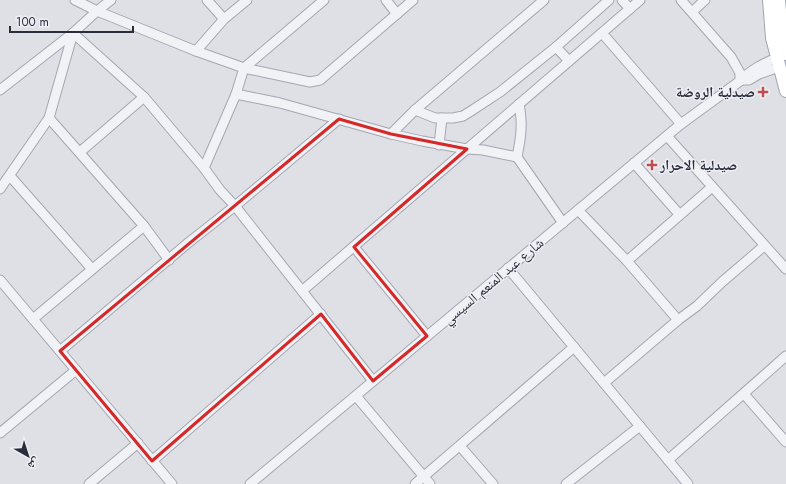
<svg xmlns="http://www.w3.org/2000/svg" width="786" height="484" viewBox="0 0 786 484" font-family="Jost,'Noto Naskh Arabic',sans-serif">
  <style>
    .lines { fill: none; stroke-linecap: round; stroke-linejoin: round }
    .minor-casing { stroke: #a4a7b0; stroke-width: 11 }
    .major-casing { stroke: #9fa3b1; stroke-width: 14 }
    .minor { stroke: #f1f2f5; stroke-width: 9 }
    .major { stroke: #fff; stroke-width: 12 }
    .marked { fill: none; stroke: #d62828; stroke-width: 3; stroke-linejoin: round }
    .poi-dot { fill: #c04f4f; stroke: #eeeff4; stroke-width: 1.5 }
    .labels { text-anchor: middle; stroke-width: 3; stroke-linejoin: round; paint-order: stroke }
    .poi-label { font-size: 14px; font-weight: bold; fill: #292d3c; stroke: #eeeff4; text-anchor: end }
    .street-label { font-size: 14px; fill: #292d3c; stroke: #eeeff4 }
  </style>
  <rect width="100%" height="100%" fill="#dee0e6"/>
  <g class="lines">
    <g class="minor-casing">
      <g id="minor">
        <path d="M207 0 224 19"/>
        <path d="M324 0 244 68 236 94 204 168 220 190 235 206 373 381"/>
        <path d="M386 0 397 14"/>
        <path d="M622 0 630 9"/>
        <path d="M681 0 731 57 740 73V81"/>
        <path d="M97 11 196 51 244 68 310 82 320 80 413 0"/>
        <path d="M97 11 111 0"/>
        <path d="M692 12 705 0"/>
        <path d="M602 33 681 124"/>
        <path d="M556 47 569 61"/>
        <path d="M196 51 224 19 247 0"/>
        <path d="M743 80H749L759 74 779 67"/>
        <path d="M0 90 73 33 144 97 204 168"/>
        <path d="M236 94 280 103 391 134 422 141 467 149 483 150 517 157"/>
        <path d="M519 104C523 124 521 137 517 157L563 223"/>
        <path d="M415 110 435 118H453L463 116 471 111 500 92 556 47 609 0"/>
        <path d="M49 118 144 226 169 260"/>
        <path d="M391 134 415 110 544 0"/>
        <path d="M667 136 786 269"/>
        <path d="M439 145 442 118"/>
        <path d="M80 152 144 97"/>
        <path d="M634 163 679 214"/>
        <path d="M10 176 92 269"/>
        <path d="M0 189 49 118 73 33 97 11 75 0"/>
        <path d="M578 210 627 261 678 320"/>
        <path d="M354 247 427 336"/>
        <path d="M627 261 712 187"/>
        <path d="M508 268 688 484"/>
        <path d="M0 280 172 484"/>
        <path d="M302 291 640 0"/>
        <path d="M33 319 144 226"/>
        <path d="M60 351 188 243 235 206 339 119"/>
        <path d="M604 383 678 320 697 306 722 282 764 246"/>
        <path d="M744 394 786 442"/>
        <path d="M356 396 430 484"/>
        <path d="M0 433 76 370"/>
        <path d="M460 446 493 484"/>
        <path d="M668 460 786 356"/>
        <path d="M152 461 321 314"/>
        <path d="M89 484 138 443"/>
        <path d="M250 484 681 124 740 81C750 70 763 64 776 58"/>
        <path d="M415 484 574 347"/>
        <path d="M566 484 640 426"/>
      </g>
    </g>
    <g class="major-casing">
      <g id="major">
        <path d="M769 0 772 38 786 91"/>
        <path d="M779 0 782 33 786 54"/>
      </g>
    </g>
    <use href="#minor" class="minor"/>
    <use href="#major" class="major"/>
  </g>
  <path class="marked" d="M339 119 391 134 467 149 354 247 427 336 373 381 321 314 152 461 60 351Z"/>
  <g class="poi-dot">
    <path d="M761 86h4v4h4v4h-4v4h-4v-4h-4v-4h4z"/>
    <path d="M650 159h4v4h4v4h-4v4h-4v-4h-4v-4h4z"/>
  </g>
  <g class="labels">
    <g class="poi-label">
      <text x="755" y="97">صيدلية الروضة</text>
      <text x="660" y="170" text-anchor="start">صيدلية الاحرار</text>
    </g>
    <g class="street-label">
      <text transform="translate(493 281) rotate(-40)" y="5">شارع عبد المنعم السيسي</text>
    </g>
  </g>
  <g transform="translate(28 456) rotate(141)" stroke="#eeeff4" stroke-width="3" paint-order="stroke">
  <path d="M0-3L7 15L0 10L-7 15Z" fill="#292d3c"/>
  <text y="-6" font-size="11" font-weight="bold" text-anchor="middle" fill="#292d3c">ش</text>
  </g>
  <path d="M10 26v6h123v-6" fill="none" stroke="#292d3c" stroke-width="2"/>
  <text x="16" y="26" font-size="12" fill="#292d3c" stroke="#eeeff4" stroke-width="3" paint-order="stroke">100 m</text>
</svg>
